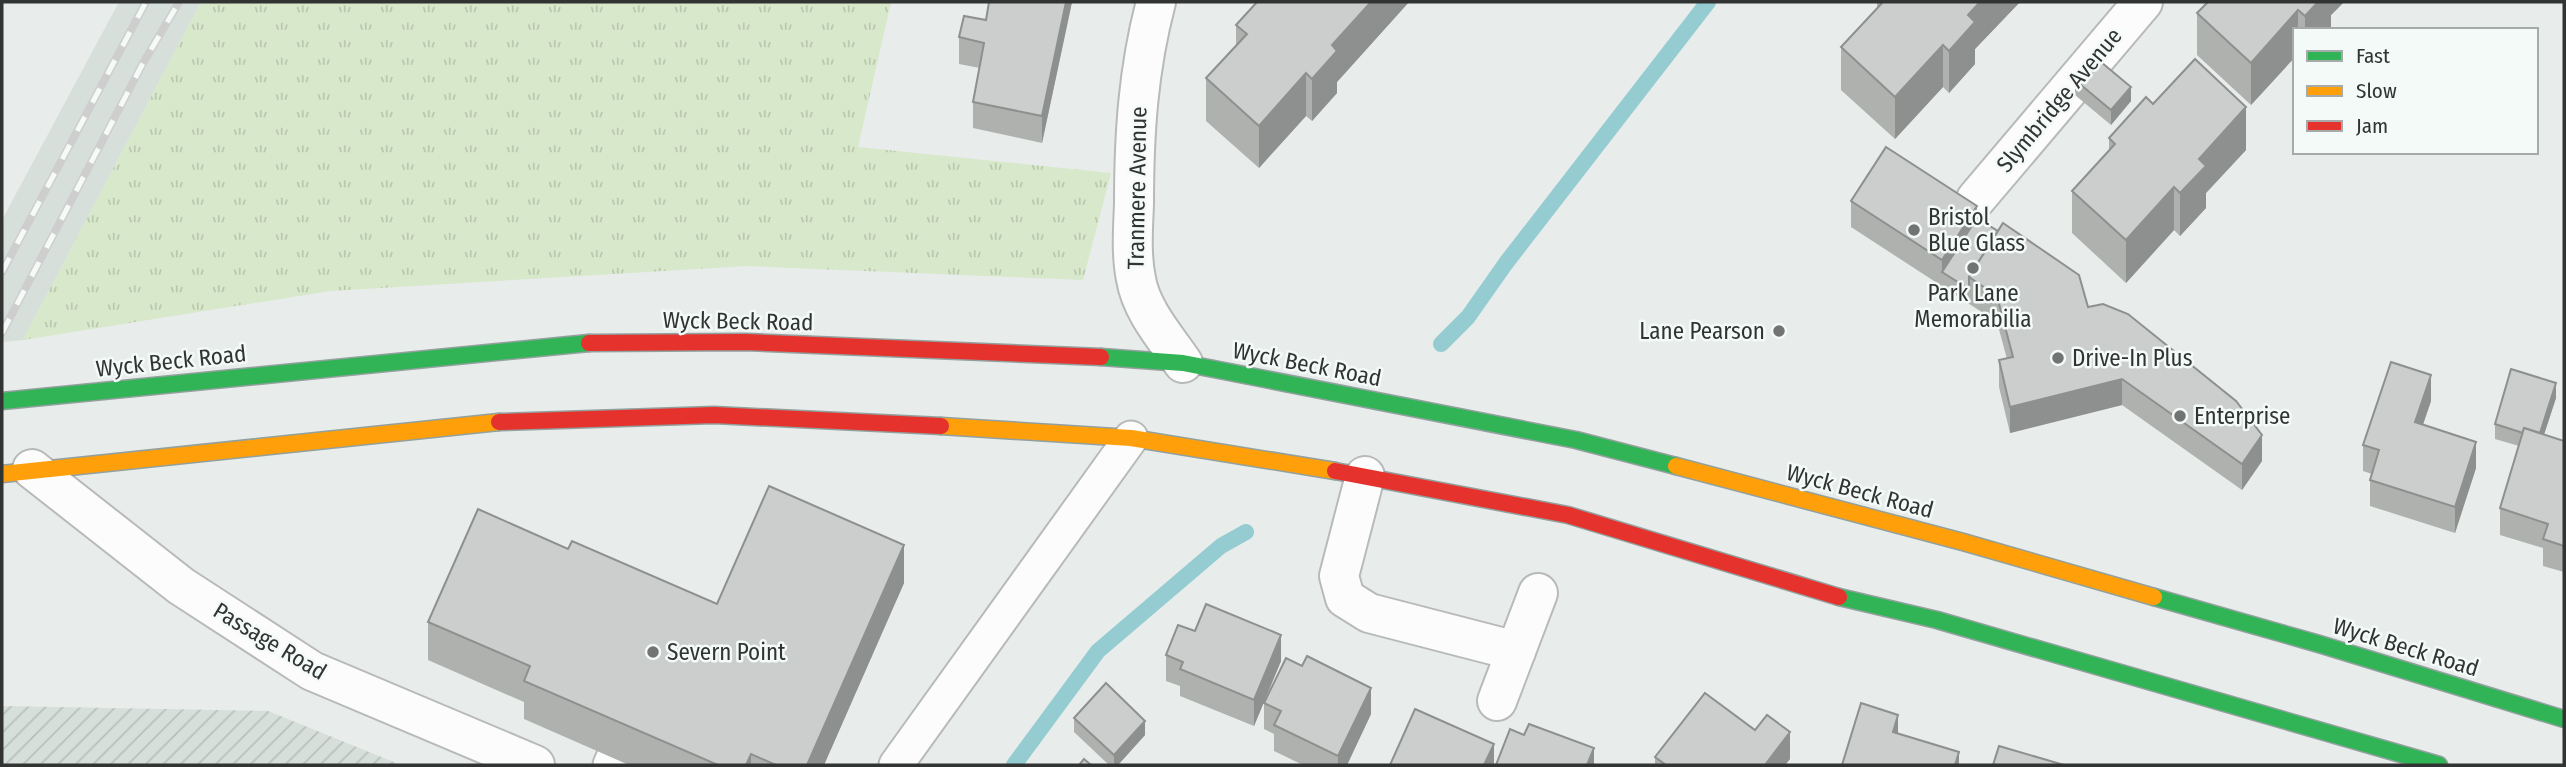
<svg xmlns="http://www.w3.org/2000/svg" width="2566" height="767" viewBox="0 0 2566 767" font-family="'Fira Sans Condensed',sans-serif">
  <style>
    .built { fill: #d6dfda }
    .industrial { fill: url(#industrial-furrows) }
    .grass { fill: url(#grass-tufts) }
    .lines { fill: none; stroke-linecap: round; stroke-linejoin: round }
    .stream { stroke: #94ccd2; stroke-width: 16 }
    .lane-casing { stroke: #b8bab9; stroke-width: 37 }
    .street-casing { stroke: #b8bab9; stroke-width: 42 }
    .fast-casing { stroke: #92a09e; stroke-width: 19 }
    .slow-casing { stroke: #92a09e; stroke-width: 19 }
    .jam-casing { stroke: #92a09e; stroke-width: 19 }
    .lane { stroke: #fcfcfc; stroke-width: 33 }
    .street { stroke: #fcfcfc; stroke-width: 38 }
    .fast { stroke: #30b455; stroke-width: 16 }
    .slow { stroke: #ff9f0a; stroke-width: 16 }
    .jam { stroke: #e5322d; stroke-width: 16 }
    .rail-casing { stroke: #cecece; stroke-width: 8 }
    .rail { stroke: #f4faf7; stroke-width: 5; stroke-dasharray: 16; stroke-linecap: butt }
    .wall { fill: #afb1af }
    .shaded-wall { fill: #8e908f }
    .building { fill: #cbcecc; stroke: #8e908f; stroke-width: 2 }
    .poi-dot { fill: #717473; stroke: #f4faf7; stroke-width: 2.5 }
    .labels { text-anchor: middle; stroke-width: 5; stroke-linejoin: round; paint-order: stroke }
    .street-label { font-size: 23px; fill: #313433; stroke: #f4faf7 }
    .poi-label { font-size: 23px; fill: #313433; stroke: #f4faf7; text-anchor: start }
  </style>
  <defs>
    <pattern id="industrial-furrows" width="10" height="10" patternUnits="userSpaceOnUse" patternTransform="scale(1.75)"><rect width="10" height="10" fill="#d6dfda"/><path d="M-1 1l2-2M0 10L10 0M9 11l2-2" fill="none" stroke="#b8c0bc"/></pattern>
    <pattern id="grass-tufts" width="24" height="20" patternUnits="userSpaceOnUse" patternTransform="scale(1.75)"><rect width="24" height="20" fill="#d8e8ca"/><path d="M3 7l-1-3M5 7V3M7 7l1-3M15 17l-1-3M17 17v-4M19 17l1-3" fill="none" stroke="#bac8ae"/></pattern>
  </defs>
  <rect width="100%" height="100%" fill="#e8ecea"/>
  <path class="built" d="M119 2H201L23 340 2 342V220Z"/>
  <path class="industrial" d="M2 706 268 711 401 765H2Z"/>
  <path class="grass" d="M201 2H891L858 147 1111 173 1083 280 747 266 330 291 23 340Z"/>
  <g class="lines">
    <g class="stream">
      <path d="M1441 344 1468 317 1506 263 1708 2"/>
      <path d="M1014 765 1098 651 1221 546 1246 532"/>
    </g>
    <g class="lane-casing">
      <g id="lane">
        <path d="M610 765 613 758"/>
        <path d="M896 765 1131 438"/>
      </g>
    </g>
    <g class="street-casing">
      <g id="street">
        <path d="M1156 2C1138 70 1134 134 1134 204 1133 228 1131 255 1136 279 1141 310 1166 338 1183 363"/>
        <path d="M1976 199 2143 2"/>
        <path d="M32 469 181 586 312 671 535 765"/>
        <path d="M1365 476 1339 576 1345 598 1369 613 1516 651"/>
        <path d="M1497 701 1538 593"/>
      </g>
    </g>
    <g class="fast-casing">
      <g id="fast">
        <path d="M1101 357 1183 363 1576 440 1676 466"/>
        <path d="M2 401 589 343"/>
        <path d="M1839 597 1937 620 2439 765"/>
        <path d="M2154 597 2319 644 2564 719"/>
      </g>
    </g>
    <g class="slow-casing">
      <g id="slow">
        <path d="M941 426 1131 438 1335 471"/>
        <path d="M1676 466 1963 542 2154 597"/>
        <path d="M2 474 499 422"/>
      </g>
    </g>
    <g class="jam-casing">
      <g id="jam">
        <path d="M589 343 745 342 1101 357"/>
        <path d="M499 422 714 415 941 426"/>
        <path d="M1335 471 1568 515 1839 597"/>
      </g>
    </g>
    <use href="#lane" class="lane"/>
    <use href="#street" class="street"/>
    <use href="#fast" class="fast"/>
    <use href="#slow" class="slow"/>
    <use href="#jam" class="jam"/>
    <g class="rail-casing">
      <g id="rail">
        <path d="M2 272 146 2"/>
        <path d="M2 333 142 65 179 2"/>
      </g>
    </g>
    <use href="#rail" class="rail"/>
  </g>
  <g class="wall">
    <path d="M1072 2 1042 143 973 128V102L980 68 959 64V37L986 20Z"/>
    <path d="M1257 2H1409L1337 82V93L1312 121 1306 116 1259 168 1206 121V78L1236 45V25Z"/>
    <path d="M1877 2H2020L1975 49V64L1949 93 1943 87 1895 139 1841 90V47L1877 8Z"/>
    <path d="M2208 2H2344L2331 15V30H2295V57L2251 105 2197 55V13Z"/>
    <path d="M2075 80 2131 101 2111 125 2075 95Z"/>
    <path d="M2153 104 2246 150 2206 193V208L2180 236 2174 230 2126 283 2072 233V191L2109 151V138Z"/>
    <path d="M1851 201 2088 307 2262 461 2242 490 2122 405 2010 433 1999 387V360L2007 359 1997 322 1851 227Z"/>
    <path d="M2556 398 2544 434 2564 441V572L2543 566V548L2500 535V508L2519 446 2495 439V424Z"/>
    <path d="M2431 401 2423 424 2476 468 2455 533 2370 506V480L2372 474 2363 471V445Z"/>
    <path d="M904 583 824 765H629L524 719V702L428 660V622L717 604Z"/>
    <path d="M1166 655 1281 661 1254 726 1180 696V686L1166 681Z"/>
    <path d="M1264 703 1371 714 1347 765H1303L1274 751V734L1264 729Z"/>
    <path d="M1074 718 1145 735 1118 765H1109L1074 732Z"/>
    <path d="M1655 757 1790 759 1785 765H1655Z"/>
  </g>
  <g class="shaded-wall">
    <path d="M1066 2H1072L1042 143V116Z"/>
    <path d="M1371 2H1409L1337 82V93L1312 121V79L1332 45Z"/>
    <path d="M1980 2H2020L1975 49V64L1949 93V51L1968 15Z"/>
    <path d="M2318 2H2344L2331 15V30H2305V16Z"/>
    <path d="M2298 10V30H2295V57L2251 105V63Z"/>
    <path d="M1943 45V87L1895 139V97Z"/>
    <path d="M1306 73V116L1259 168V126Z"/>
    <path d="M2131 87V101L2111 125V110Z"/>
    <path d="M2246 107V150L2206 193V208L2180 236V193L2199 159Z"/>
    <path d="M2174 187V230L2126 283V240Z"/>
    <path d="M1977 206V232L1942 272V260Z"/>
    <path d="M2431 375V401L2415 448V422Z"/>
    <path d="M2122 379V405L2010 433V407Z"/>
    <path d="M2556 383V398L2538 453V438Z"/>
    <path d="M2262 435V461L2242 490V464Z"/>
    <path d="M2476 442V468L2455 533V507Z"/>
    <path d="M904 545V583L824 765H807Z"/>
    <path d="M1281 635V661L1254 726V700Z"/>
    <path d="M1371 688V714L1347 765H1338V756Z"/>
    <path d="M1898 715V741L1893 732Z"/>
    <path d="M1145 721V735L1118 765H1114V755Z"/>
    <path d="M1790 732V759L1785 765H1765Z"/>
    <path d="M1494 744V765H1484Z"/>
    <path d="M1594 748V765H1587Z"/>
    <path d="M1959 752V765H1955Z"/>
    <path d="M751 754V765H746Z"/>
  </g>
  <g class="building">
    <path d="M989 2H1066L1042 116 973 102 984 43 959 37 964 16 986 20Z"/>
    <path d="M1257 2H1371L1332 45 1337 51 1312 79 1306 73 1259 126 1206 78 1247 34 1236 25Z"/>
    <path d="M1883 2H1980L1968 15 1975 22 1949 51 1943 45 1895 97 1841 47Z"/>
    <path d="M2208 2H2318L2305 16 2298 10 2251 63 2197 13Z"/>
    <path d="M2095 57 2131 87 2111 110 2075 80Z"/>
    <path d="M2195 59 2246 107 2199 159 2206 166 2180 193 2174 187 2126 240 2072 191 2115 144 2109 138 2146 97 2153 104Z"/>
    <path d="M1886 147 1977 206 1942 260 1851 201Z"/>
    <path d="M1977 218 1998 231 1969 277V289L1942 272Z"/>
    <path d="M2003 223 2079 275 2088 307 2103 304 2128 314 2236 401 2262 435 2242 464 2122 379 2010 407 1999 360 2013 357 1997 296 1969 277Z"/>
    <path d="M2391 362 2431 375 2415 422 2476 442 2455 507 2370 480 2379 450 2363 445Z"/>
    <path d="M2511 369 2556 383 2540 433 2524 428 2523 433 2495 424Z"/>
    <path d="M2524 428 2564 441V546L2543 539 2548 524 2500 508Z"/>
    <path d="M769 486 904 545 807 765H776L751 754 746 765H718L524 681 530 666 428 622 478 509 568 549 572 541 717 604Z"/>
    <path d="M1206 604 1281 635 1254 700 1180 669 1183 662 1166 655 1178 625 1195 631Z"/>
    <path d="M1307 656 1371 688 1338 756 1274 725 1281 711 1264 703 1286 658 1302 666Z"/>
    <path d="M1106 683 1145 721 1114 755 1074 718Z"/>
    <path d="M1705 693 1755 730 1767 715 1790 732 1765 765H1666L1655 757Z"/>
    <path d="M1861 703 1898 715 1893 732 1959 752 1955 765H1842Z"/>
    <path d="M1415 709 1494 744 1484 765H1390Z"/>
    <path d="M1529 724 1594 748 1587 765H1496L1510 729 1524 735Z"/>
    <path d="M1999 746 2064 765H1993Z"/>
    <path d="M1084 759 1091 765H1079Z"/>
  </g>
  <g class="poi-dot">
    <circle cx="1914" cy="230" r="7"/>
    <circle cx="1973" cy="268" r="7"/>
    <circle cx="1779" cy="331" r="7"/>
    <circle cx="2058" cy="358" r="7"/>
    <circle cx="2180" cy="416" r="7"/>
    <circle cx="653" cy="652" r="7"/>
  </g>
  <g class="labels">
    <g class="street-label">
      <text transform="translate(2059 100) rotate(-50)" y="8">Slymbridge Avenue</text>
      <text transform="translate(1137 188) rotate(-89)" y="8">Tranmere Avenue</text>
      <text transform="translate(738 321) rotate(1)" y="8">Wyck Beck Road</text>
      <text transform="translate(171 361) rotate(-6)" y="8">Wyck Beck Road</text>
      <text transform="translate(1307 364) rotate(11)" y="8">Wyck Beck Road</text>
      <text transform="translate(1860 491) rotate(15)" y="8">Wyck Beck Road</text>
      <text transform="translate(270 641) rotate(31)" y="8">Passage Road</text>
      <text transform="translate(2406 647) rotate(17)" y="8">Wyck Beck Road</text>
    </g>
    <g class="poi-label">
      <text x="1928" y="225">Bristol<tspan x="1928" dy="26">Blue Glass</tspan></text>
      <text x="1973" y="301" text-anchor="middle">Park Lane<tspan x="1973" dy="26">Memorabilia</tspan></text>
      <text x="1765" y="339" text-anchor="end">Lane Pearson</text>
      <text x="2072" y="366">Drive-In Plus</text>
      <text x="2194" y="424">Enterprise</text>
      <text x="667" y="660">Severn Point</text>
    </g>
  </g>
  <rect width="2566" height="767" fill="none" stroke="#313433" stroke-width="7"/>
  <rect x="2293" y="28" width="245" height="126" fill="#f4faf7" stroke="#a6aba9" stroke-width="2"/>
  <rect x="2307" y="51" width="35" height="10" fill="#30b455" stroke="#a6aba9" stroke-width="2"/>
  <text x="2356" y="63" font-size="21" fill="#313433">Fast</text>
  <rect x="2307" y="86" width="35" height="10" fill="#ff9f0a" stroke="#a6aba9" stroke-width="2"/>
  <text x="2356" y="98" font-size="21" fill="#313433">Slow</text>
  <rect x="2307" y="121" width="35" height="10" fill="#e5322d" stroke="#a6aba9" stroke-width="2"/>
  <text x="2356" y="133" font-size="21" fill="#313433">Jam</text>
</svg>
